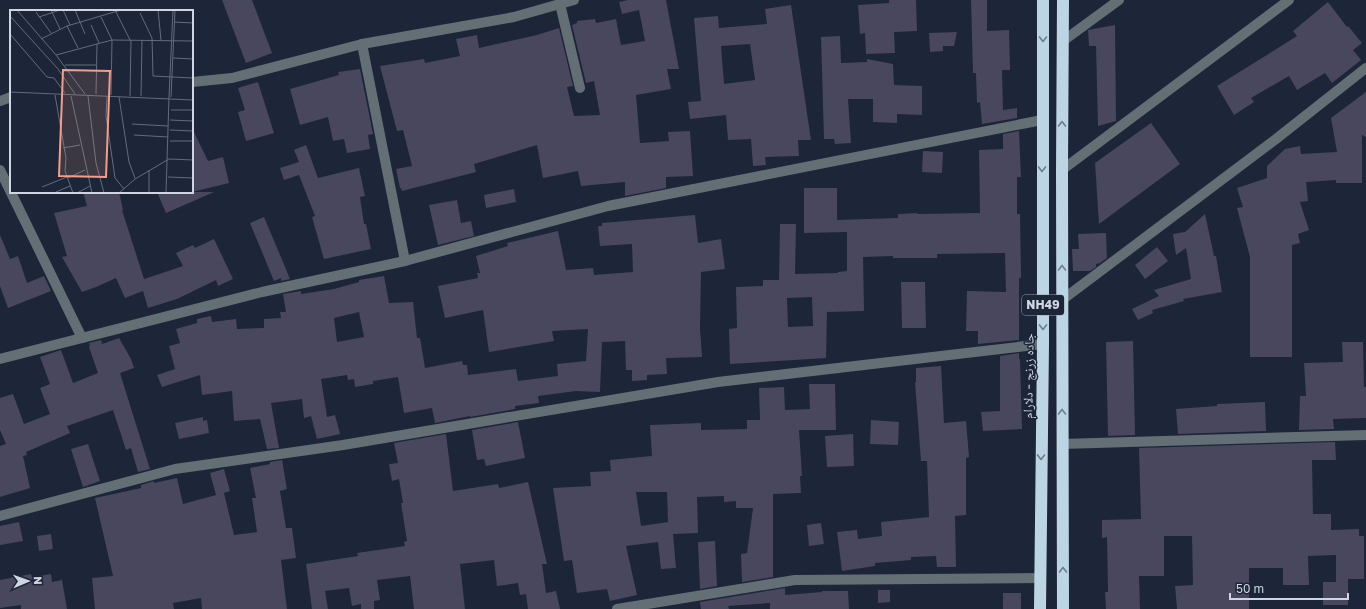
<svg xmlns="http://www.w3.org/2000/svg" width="1366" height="609" viewBox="0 0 1366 609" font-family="'Golos Text','Noto Naskh Arabic',sans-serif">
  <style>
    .building { fill: #48475d; fill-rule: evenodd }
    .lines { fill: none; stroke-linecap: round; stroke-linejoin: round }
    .minor { stroke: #646f75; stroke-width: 10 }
    .highway { stroke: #bbd5e5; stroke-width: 12 }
    .oneway { stroke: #6c7e8e }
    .labels { text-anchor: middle; stroke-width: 3; stroke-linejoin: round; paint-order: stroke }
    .shield { fill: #1c2638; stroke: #99a1af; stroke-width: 1 }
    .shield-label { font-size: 12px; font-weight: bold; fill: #cfd6e2 }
    .street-label { font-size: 13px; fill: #cfd6e2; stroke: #1c2638 }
    .inset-road { fill: none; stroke: #646c7c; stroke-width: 1 }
    .view { fill: #f49e89; fill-opacity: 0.15; stroke: #f49e89; stroke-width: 2 }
    .inset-edge { fill: none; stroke: #cfd6e2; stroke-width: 2 }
  </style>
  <rect width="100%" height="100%" fill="#1c2638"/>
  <g class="building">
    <path d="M222 0H252L272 53 246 63Z"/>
    <path d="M628 0H666L679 69H667L671 89 636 95 640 143 669 141 668 132 690 131 693 176 666 177V188L625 196V182L581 186 578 171 543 178 537 145 474 164 476 172 402 191 401 188H400L396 169 412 166 403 130 397 131 380 66 424 59 425 63 460 56 456 39 477 35 479 48 537 35 559 28 573 86 567 87 574 116 600 115 594 81 586 83 572 25 577 23V21L595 19 596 23 616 19 621 45 645 41 639 10 622 14 619 2Z"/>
    <path d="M889 0H916L917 31 894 32 895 53 866 54 865 33 860 34 858 5 889 3Z"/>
    <path d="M971 0H987V31L1009 30 1010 70H1002L1003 110 1017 108V118L982 124 980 102 977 103 976 73H973Z"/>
    <path d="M1328 2 1347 27 1348 26 1362 43 1353 50 1361 60 1332 83 1325 73 1297 90 1289 76 1251 98 1254 102 1234 115 1217 86 1297 36 1293 31Z"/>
    <path d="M791 5 811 140H798L799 156 765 157 766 165 753 166 751 139 728 140 726 115 690 119 688 102 701 101 694 18 718 16 719 28 767 24 765 9ZM750 44 755 80 724 84 721 46Z"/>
    <path d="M1115 25 1116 121 1098 126 1096 46H1089L1088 30Z"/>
    <path d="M957 32 954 46H943V51L930 52 929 33Z"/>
    <path d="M840 36 841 63 867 62V59L893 64 894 85 922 86V115L897 114V123L873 122V99H848L851 143 835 144 834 139H824L821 37Z"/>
    <path d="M360 69 373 134 368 135 370 149 347 153 344 139 333 141 328 117 300 125 290 89 339 75 338 72Z"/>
    <path d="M258 82 274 133 246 141 238 112 245 110 238 88Z"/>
    <path d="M1366 92V137L1362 135V183H1336V180L1306 182 1308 201 1300 202 1309 230 1298 234 1300 243 1292 245V357H1250V257L1237 208 1243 207 1237 188 1267 178V166L1285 149 1300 146 1301 154 1337 152 1331 118Z"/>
    <path d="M1151 123 1180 164 1099 224 1095 163Z"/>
    <path d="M192 128 208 161 223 157 229 183 192 192Z"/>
    <path d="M1019 131 1021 177H1017V214H1020L1021 278H1019V340L978 344V331H966L967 291 1006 292 1005 253 937 254V258H893V256L863 257 864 311 827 312 826 358 730 364 729 329 737 328 736 287 763 286V280H779L780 224H796L795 274 838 273V272L847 271V232L804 233V188H837V220L898 218V214L917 213V214L980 213 979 150 1003 149V134ZM812 297 813 326 788 327 787 298Z"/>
    <path d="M306 145 318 178 359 168 365 196 360 197 364 224H366L371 249 324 259 312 217 315 216 299 175 284 180 280 168 299 162 294 150Z"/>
    <path d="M923 151 943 152 942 173 922 172Z"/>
    <path d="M514 189 516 202 486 208 484 195Z"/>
    <path d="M83 192H119L123 210H122L144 279 183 266 176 253 193 245 195 248 214 239 233 279 218 286 216 280 177 299 148 308 143 291 125 298 116 278 96 287 82 292 62 257 67 256 54 213 87 206Z"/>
    <path d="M157 192H214L166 213Z"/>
    <path d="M457 200 461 223 471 221 474 236 438 245 429 205Z"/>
    <path d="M1205 214 1214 256H1216L1222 292 1183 299 1184 301 1152 310 1153 313 1138 320 1132 309 1159 296 1154 290 1191 279 1186 248 1176 255 1173 234 1185 232Z"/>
    <path d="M695 215 698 243 721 239 725 269 701 272 700 328 702 357 666 358 667 374 647 375V380L632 381V370H626L625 341 602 342 600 392 576 391 538 396 539 403 515 406V409L470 417V416L435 423 432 408 404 413 398 377 373 381V384L355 387 354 379 348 380 347 375 321 379 327 417 335 415 340 434 317 439 311 416 304 418 302 399 271 403 279 448 267 449 260 419 234 421 232 391 202 395 200 375 162 387 157 375 175 369 169 346 180 343 176 329 197 323V319L211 316 212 322 236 319 237 329 264 328V319L281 318 280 312H286L283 294 301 291V294L334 289 359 282V280L384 276 389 303 413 302 417 338H420L425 368 462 361 463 365H467L468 375 516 369 518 381 558 376 557 364 586 361 588 329 552 331 554 341 489 352 483 310 445 318 438 286 478 278 477 273H480L476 256 508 246 507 243 558 231 566 270 593 268 594 275 633 272 632 244 600 246 598 226H602V223ZM359 312 364 337 337 342 334 318Z"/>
    <path d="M264 217 283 262 290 279 281 281V278L274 281 250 223Z"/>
    <path d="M1106 233 1107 258 1100 263 1096 264V267L1090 271H1073L1072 249H1079L1078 234Z"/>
    <path d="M0 235 10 259 18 256 27 283 44 276 51 291 8 308 0 286Z"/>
    <path d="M1157 247 1168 261 1145 279 1135 265Z"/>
    <path d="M901 282H925L926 328H902Z"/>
    <path d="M119 338 131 359 134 368 120 373 150 469 138 472 131 448 126 450 113 410 67 426 70 433 26 452 27 455 23 456 30 488 0 497V446L6 444 0 430V398L13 394 24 424 50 414 40 388 50 384 40 357 61 350 73 383 98 373 89 347 90 346 89 343 101 340 102 344Z"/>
    <path d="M1133 341 1135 435 1108 436 1106 342Z"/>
    <path d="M1342 342H1363L1364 387H1366V418L1333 419 1334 429 1299 430 1300 396H1306L1304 363 1343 362Z"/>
    <path d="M1019 353V359H1020L1022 429 983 431 981 412 1000 411V356Z"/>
    <path d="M941 366 944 423 966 421 969 457 966 458V515L955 516 956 567H937L936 556 911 557V560L875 563V566L842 571 837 532 857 530 858 539 882 536 881 522 929 517 927 461H921L915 382H916V368Z"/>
    <path d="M809 384H835L836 430H799L802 476H800L801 493 773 494V577L742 582 741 554 747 553 753 508H736V501L724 502V496L697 497 698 533 673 534 676 568 661 569 658 542 626 546 637 595 610 601 607 589 577 593 572 560 564 561 553 488 591 486 590 472 611 471 610 460 652 456 650 425 701 423V430L747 429V420H760L759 388 784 387 785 410 810 409ZM636 492H667L668 522 641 526Z"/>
    <path d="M1265 402 1266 431 1178 434 1176 409 1217 406V404Z"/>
    <path d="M203 417V421L207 420 209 433 179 439 175 423Z"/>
    <path d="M871 420 899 422 898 445 870 444Z"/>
    <path d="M518 422 525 458 486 466 484 459 477 460 472 430Z"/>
    <path d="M446 434 453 491 498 484 499 488 528 482 547 564H542L546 593 556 591 560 609H528L526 594 520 595 518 583 497 586 494 560 460 564 465 609H414L410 576 377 580 380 600 374 601V609H361V604L352 606 349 588 325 591 328 609H312L306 564 358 556 357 553 405 546 404 542 407 541 401 503H403L399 479 392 481 389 464 398 463 394 443Z"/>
    <path d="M853 434 854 466 827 467 825 436Z"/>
    <path d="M1335 442 1336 460H1312L1313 514H1331V530L1359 529V536H1364V579H1348V605H1323V582H1336V555L1308 556 1309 585H1283V568H1249V609H1177L1175 586 1193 585 1192 536H1164V576H1139L1140 609H1106L1105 592H1108L1107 537 1102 538V520L1141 519 1139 448Z"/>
    <path d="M88 444 100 481 83 487 71 449Z"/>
    <path d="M282 460 287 489 280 491 286 528H292L296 558 281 560 287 609H202L201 598 173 603 174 609H95L92 578 113 576 95 498 141 488V485L154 481V483L177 478 183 504 216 495 210 473 224 469 230 491 224 493 234 535 257 532 252 498H256L250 468 270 464V462Z"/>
    <path d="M19 522 23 541 0 545V526Z"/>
    <path d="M821 523 824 544 809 546 807 525Z"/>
    <path d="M51 534 53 549 39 551 37 536Z"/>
    <path d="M715 541 717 586 700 589 698 542Z"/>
    <path d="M31 574 32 577 51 574 52 582 62 580 67 609H21V605L0 608V580Z"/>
    <path d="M785 588V595L822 592V591H848L849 609H770V603L728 606 729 609H701L700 602Z"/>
    <path d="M878 590H890V602L878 603Z"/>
    <rect x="1003" y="593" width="18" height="16"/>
  </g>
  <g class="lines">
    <g class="minor">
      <path d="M560 4 580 88"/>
      <path d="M1063 41 1119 0"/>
      <path d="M362 44 405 261"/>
      <path d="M192 82 232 78 362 44 514 17 574 0"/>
      <path d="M0 101 11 97"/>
      <path d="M0 170 82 338"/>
      <path d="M1062 170 1289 0"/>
      <path d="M1062 300 1276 139 1366 68"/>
      <path d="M0 359 262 292 405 261 608 206 1042 120"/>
      <path d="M1062 444 1366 435"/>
      <path d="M0 516 175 469 343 445 718 382 1043 344"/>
      <path d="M617 609 795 580 1040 578"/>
    </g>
    <g class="highway">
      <path d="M1063 0 1062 170 1063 609"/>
      <path d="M1040 609 1043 344V0"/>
    </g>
  </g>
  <defs><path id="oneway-chevron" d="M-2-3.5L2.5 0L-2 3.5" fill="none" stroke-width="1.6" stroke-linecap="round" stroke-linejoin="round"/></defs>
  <g class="oneway">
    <use href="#oneway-chevron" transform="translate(1043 39) rotate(91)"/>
    <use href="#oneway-chevron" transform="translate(1062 124) rotate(-89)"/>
    <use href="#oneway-chevron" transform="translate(1042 169) rotate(90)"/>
    <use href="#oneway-chevron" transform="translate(1062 268) rotate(-90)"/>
    <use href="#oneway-chevron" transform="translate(1043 327) rotate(90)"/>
    <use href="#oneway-chevron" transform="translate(1062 412) rotate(-90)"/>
    <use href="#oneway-chevron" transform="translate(1041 457) rotate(91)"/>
    <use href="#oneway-chevron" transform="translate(1063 570) rotate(-90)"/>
  </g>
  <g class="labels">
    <rect class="shield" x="1022" y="295" width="42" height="20" rx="3"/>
    <g class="shield-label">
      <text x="1043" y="309">NH49</text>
    </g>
    <g class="street-label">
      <text transform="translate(1028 376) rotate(-89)" y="5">جاده زرنج - دلارام</text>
    </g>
  </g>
  <g transform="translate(10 10)">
    <rect width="183" height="183" fill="#1c2638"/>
    <path class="inset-road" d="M7 0 46 45 75 84M41 0 50 19M53 0 60 15M65 0 75 24M105 0 120 30M148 0 151 30M26 2 41 23M130 3 142 28 143 66 183 68M0 6 48 59 65 84M29 7 50 0M91 7 102 30 101 85M164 12 183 13M81 15 89 33M57 16 68 38M0 24 37 67 44 68 55 83M31 29 57 16 111 0M46 45 102 30 183 31M163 48 183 49M55 55H86M0 82 183 90M86 84 87 34M45 85 56 148 55 161 63 183M61 86 82 183M78 86 86 153 94 183M120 86 121 30M131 86 132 30M97 87 96 106 105 168 114 179M109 87 119 152 125 168M159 87 163 0M161 87 165 0M161 100H183M160 110 183 111M122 114 158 116M160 120 183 121M124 125 158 127M160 131H183M53 138 70 135M139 160V183M158 167 183 168M58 168 75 160M32 177 57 167M46 182 60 176M67 183 80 176M109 183 125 169 159 149 183 150M156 183 159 87"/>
    <path class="view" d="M53 60 100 61 96 167 49 166Z"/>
    <rect width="183" height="183" class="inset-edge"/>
  </g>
  <g transform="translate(28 581) rotate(88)" stroke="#1c2638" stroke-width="3" paint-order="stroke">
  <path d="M0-3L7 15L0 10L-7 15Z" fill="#cfd6e2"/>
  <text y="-6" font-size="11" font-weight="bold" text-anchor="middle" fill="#cfd6e2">N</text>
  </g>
  <path d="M1230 593v6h118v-6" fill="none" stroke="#cfd6e2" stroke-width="2"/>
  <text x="1236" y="593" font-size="12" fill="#cfd6e2" stroke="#1c2638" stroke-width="3" paint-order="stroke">50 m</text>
</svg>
